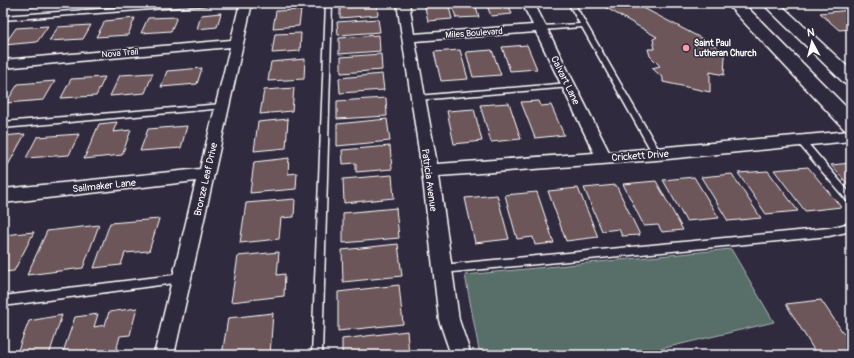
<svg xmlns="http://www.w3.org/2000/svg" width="854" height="358" viewBox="0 0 854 358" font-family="Pangolin,sans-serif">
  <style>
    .green { fill: #586e69; stroke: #acb6b4 }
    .building { fill: #6c575a; stroke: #fff }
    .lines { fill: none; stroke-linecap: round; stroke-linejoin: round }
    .lane-casing { stroke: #fff; stroke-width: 3 }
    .street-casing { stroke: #fff; stroke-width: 3 }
    .secondary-casing { stroke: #fff; stroke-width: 3 }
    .lane { fill: #2f2a3d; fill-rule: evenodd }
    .street { fill: #2f2a3d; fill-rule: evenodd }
    .secondary { fill: #2f2a3d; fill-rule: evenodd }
    .poi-dot { fill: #ff9aa2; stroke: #2f2a3d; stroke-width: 1.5 }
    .labels { text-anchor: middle; stroke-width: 3; stroke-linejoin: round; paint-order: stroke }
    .far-street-label { font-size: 9px; fill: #fff; stroke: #2f2a3d }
    .far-poi-label { font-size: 9px; font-weight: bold; fill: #fff; stroke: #2f2a3d; text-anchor: start }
    .street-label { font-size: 10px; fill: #fff; stroke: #2f2a3d }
  </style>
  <rect width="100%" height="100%" fill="#2f2a3d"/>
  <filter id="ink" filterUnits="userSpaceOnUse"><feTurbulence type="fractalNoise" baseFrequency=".025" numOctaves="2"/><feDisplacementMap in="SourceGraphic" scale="8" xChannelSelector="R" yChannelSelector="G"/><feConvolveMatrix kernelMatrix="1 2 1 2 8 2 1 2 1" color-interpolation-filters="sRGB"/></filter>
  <g filter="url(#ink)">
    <path class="green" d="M731 249 774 322 635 355H490L479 350 465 275Z"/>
    <g class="building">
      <path d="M33 3H47L45 6 30 7Z"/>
      <path d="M278 3H300L278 5Z"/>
      <path d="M377 3 378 15 340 18V5Z"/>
      <path d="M424 3H448L452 19 428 21Z"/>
      <path d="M452 3H475L479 17 456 18Z"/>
      <path d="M486 3H508L512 14 491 16Z"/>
      <path d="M601 3H634L716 46 725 56 724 75 710 72V92L663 82V78L652 68 660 66 650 56 648 49H655L653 39 657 37 603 6H605Z"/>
      <path d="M301 10 299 26 273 28 276 11Z"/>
      <path d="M851 10V29L839 30 820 13Z"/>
      <path d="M221 13 217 27 197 29 201 15Z"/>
      <path d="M177 17 171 31 141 33 148 18Z"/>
      <path d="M135 18 128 35 96 37 105 21Z"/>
      <path d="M378 19 380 32 338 35 337 22Z"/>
      <path d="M91 25 83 39 49 41 58 27Z"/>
      <path d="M48 26 37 42 4 45 16 28Z"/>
      <path d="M301 33 300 51 272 53 275 34Z"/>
      <path d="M379 35 380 51 339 54V38Z"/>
      <path d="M527 45 537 69 510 71 502 47Z"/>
      <path d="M460 50 468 79 441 81 434 52Z"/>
      <path d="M492 50 501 75 473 77 466 52Z"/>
      <path d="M381 54 382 70 341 73V57Z"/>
      <path d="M305 59 304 79 268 81 271 62Z"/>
      <path d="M202 68 197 84 161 87 167 71Z"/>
      <path d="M153 73 145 93 110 96 120 75Z"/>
      <path d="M382 74 384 90 340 93 339 78Z"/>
      <path d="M105 77 96 96 61 98 71 79Z"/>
      <path d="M55 81 44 100 6 103 18 84Z"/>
      <path d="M294 88 292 111 260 114 264 90Z"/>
      <path d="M386 98 387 116 337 119V101Z"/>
      <path d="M539 101 541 106 551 105 564 135 535 138 521 102Z"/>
      <path d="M509 103 521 139 491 142 480 105Z"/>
      <path d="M474 109 482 141 454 144 447 111Z"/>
      <path d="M288 119 286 148 254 151 258 122Z"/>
      <path d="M387 119 390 141 337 146V124Z"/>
      <path d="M117 122 113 132 131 130 122 155 84 159 99 124Z"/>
      <path d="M187 126 181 148 140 151 148 129Z"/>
      <path d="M25 134 7 167H3V136Z"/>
      <path d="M79 134 69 155 26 158 37 137Z"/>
      <path d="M390 146 392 169 356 172V163L343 164 342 150Z"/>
      <path d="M289 158 288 174 297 173 296 189 250 193 254 162Z"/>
      <path d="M851 163V188L831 165Z"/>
      <path d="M808 167 841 207 805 211 774 170Z"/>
      <path d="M768 171 798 211 766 214 738 173Z"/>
      <path d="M732 174 761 218 728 221 701 177Z"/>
      <path d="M392 175 394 198 344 203 343 179Z"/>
      <path d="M694 177 719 218 686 221 663 180Z"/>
      <path d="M656 181 683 230 662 232 658 225 644 226 623 184Z"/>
      <path d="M616 185 640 235 622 236 619 229 602 231 584 188Z"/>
      <path d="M578 188 598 237 566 241 548 191Z"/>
      <path d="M537 192 554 243 535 245 533 237 517 239 505 195Z"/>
      <path d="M497 195 509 239 475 243 465 198Z"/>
      <path d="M295 199 294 217 281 218 279 239 240 243 246 203Z"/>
      <path d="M396 208 399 238 343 243V213Z"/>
      <path d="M159 219 149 251 125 253 121 265 94 268 110 223Z"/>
      <path d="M99 225 83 268 27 275 47 231Z"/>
      <path d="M34 232 14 271 3 272V235Z"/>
      <path d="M398 244 402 276 343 282 342 250Z"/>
      <path d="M279 252 277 275 285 274 284 296 231 302 238 256Z"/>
      <path d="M399 285 403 324 338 331V292Z"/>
      <path d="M821 300 844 334 851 333V355H817L786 304Z"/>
      <path d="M137 308 130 335 120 336 115 355H62L75 317 98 314 94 327 105 325 109 312Z"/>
      <path d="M273 313 270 355H222L228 318Z"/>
      <path d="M62 315 49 355H16L29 321Z"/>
      <path d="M407 331 409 355H342V339Z"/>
    </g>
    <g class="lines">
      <g class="lane-casing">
        <g id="lane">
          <path d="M183 3H209L206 5 3 20V16Z"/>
          <path d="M326 3H332L322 355H312Z"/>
          <path d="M568 3H574L660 152 661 154 660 156H654L582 27 541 30 538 28 541 26 580 24Z"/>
          <path d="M569 83H571V87L417 100 414 98 417 96Z"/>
          <path d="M222 104 225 106 224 108 3 128V122Z"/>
          <path d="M801 138 804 139 851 194V203L848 202 798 143 797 141 798 139Z"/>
          <path d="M851 223V231L829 236 442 273 439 272 437 269 439 266 442 265 829 228Z"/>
          <path d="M182 274 185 275 187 278 185 281 182 282 3 306V296Z"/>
        </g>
      </g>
      <g class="street-casing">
        <g id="street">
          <path d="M240 3H252L174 355H154L196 181 3 203V189L200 169 230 47 3 68V60L231 40Z"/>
          <path d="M397 3H409L414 34 533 25 522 3H534L609 152 851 131V141L657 160 439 176 459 320 471 355H451L439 320 422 171ZM536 32 594 153 437 164 415 41Z"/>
        </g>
      </g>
      <g class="secondary-casing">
        <g id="secondary">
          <path d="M726 3H743L851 112V131L844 129Z"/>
          <path d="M762 3H779L851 70V86L845 84Z"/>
        </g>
      </g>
      <use href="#lane" class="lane"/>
      <use href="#street" class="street"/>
      <use href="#secondary" class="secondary"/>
    </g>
  </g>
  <circle class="poi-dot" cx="686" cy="48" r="4"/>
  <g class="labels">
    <g class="far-street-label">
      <text transform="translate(474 33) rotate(-4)" y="3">Miles Boulevard</text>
      <text transform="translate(120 53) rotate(-5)" y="3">Nova Trail</text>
    </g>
    <g class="far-poi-label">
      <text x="694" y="46">Saint Paul<tspan x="694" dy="10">Lutheran Church</tspan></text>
    </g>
    <g class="street-label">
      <text transform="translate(566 80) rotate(64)" y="4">Calvart Lane</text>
      <text transform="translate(640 155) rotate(-4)" y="4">Crickett Drive</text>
      <text transform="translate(205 179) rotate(-77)" y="4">Bronze Leaf Drive</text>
      <text transform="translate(430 180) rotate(82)" y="4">Patricia Avenue</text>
      <text transform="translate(104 185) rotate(-6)" y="4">Sailmaker Lane</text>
    </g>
  </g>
  <rect width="854" height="358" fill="none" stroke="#2f2a3d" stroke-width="16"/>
  <rect x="8" y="8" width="838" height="342" fill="none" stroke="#fff" stroke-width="1.5" filter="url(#ink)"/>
  <g transform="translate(812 42) rotate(353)" stroke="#2f2a3d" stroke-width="3" paint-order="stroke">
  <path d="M0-3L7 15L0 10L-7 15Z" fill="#ffffff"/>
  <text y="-6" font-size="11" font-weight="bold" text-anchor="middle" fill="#ffffff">N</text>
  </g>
</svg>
